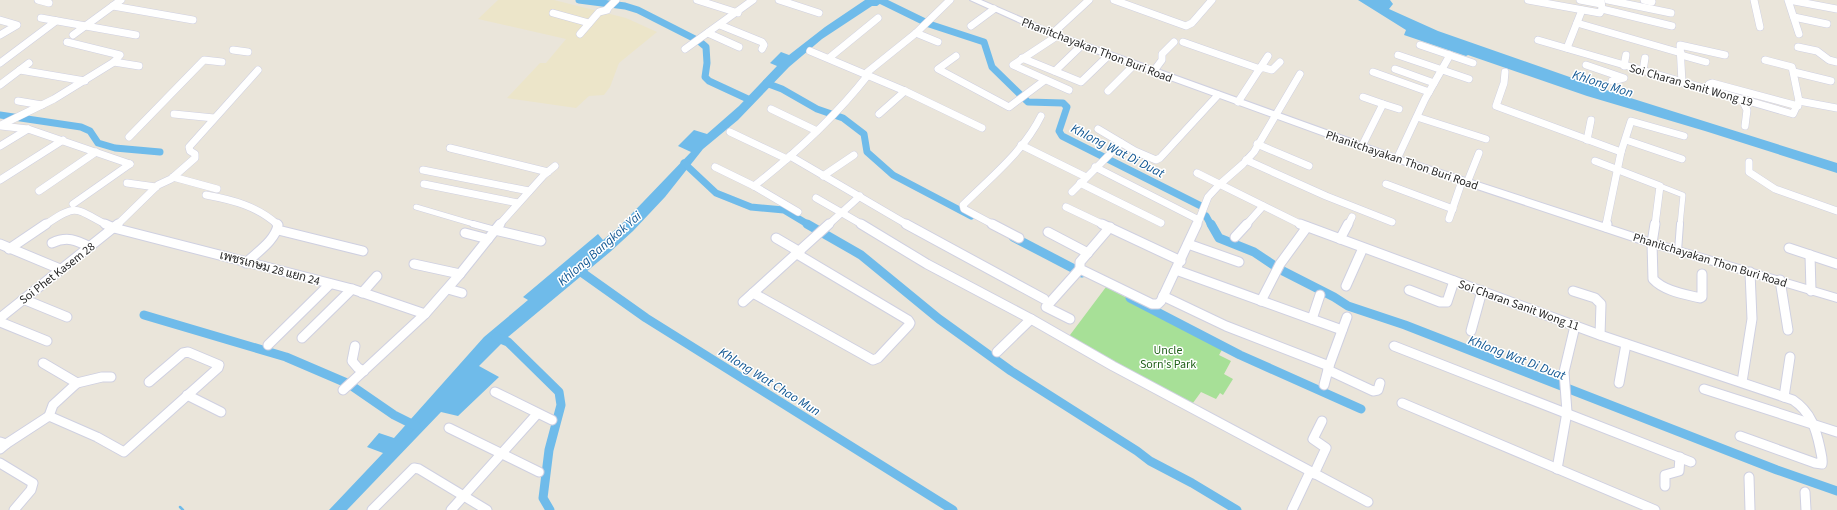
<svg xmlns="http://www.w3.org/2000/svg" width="1837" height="510" viewBox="0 0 1837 510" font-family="'Source Sans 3',Sarabun,sans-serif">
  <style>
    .education { fill: #ece5c9 }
    .green { fill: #a7e097 }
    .water { fill: #6fbbea }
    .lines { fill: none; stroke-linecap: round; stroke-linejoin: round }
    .stream { stroke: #6fbbea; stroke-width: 2.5 }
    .canal-far1 { stroke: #6fbbea; stroke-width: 7 }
    .canal { stroke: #6fbbea; stroke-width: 9 }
    .pedestrian-far1-casing { stroke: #cfd0e1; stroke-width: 6 }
    .pedestrian-casing { stroke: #cfd0e1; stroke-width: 8 }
    .minor-far1-casing { stroke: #cfd0e1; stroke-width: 8 }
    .minor-casing { stroke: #cfd0e1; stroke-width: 11 }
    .secondary-casing { stroke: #cfd0e1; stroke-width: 2 }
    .pedestrian-far1 { stroke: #fff; stroke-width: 5 }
    .pedestrian { stroke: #fff; stroke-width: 6 }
    .minor-far1 { stroke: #fff; stroke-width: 7 }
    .minor { stroke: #fff; stroke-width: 9 }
    .secondary { fill: #fff; fill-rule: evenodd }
    .labels { text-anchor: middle; stroke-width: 3; stroke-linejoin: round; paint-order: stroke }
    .street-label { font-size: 12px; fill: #282828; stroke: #fff }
    .park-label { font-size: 12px; fill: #22621b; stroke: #fff }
    .water-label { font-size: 13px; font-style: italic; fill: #115793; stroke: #fff }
  </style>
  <rect width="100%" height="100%" fill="#eae5da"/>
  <path class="education" d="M498 0H554L626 18 657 32 619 63 610 87 604 95 589 96 576 108 507 98 540 63H546L566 39 478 19Z"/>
  <path class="green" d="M1106 287 1223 348 1219 355 1231 361 1224 374 1233 379 1223 395 1220 393 1216 399 1201 392 1190 407 1067 339Z"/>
  <g class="water">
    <path d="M865 0H885L877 6H872L822 39 789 67 738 120 703 149 665 197 633 231 610 252 508 337 479 366 499 377 458 416 441 412 347 510H329L383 453 367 447 379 433 394 438 484 337 528 300 523 297 598 234 603 240 620 226 691 152 678 146 694 130 707 134 739 106 777 66 770 63 781 52 789 55 825 27Z"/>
    <path d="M1358 0H1390L1393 4 1389 9 1438 31 1621 95 1837 163V173L1705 131 1587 96 1468 55 1466 56 1404 35 1406 30Z"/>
  </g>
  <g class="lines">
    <path class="stream" d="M180 507 183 510"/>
    <g class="canal-far1">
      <path d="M579 0 625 6 638 10 699 41 706 47 707 63 705 77 709 81 750 100"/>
      <path d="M880 0 929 24 984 42 992 67 1028 102 1063 103 1067 107 1059 131 1062 136 1201 206"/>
      <path d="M766 83 782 89 817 109 843 118 864 134 867 152 893 175 971 216"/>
      <path d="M0 115 81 127 90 131 98 143 115 148 160 152"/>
      <path d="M684 163 716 193 751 207 784 210 809 225"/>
      <path d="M1206 216 1211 225"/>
    </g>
    <g class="canal">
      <path d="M807 224 861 255 939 319 1011 371 1137 451 1150 461 1192 483 1237 510"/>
      <path d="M1211 224 1219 238 1254 252 1281 270 1334 297 1348 306 1405 325 1777 470 1837 491"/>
      <path d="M1013 237 1082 273"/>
      <path d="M577 269 646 318 953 510"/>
      <path d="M1130 298 1240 355 1361 409"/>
      <path d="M144 315 286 357 349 384 394 415 416 426"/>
      <path d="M496 337 508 342 559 392 561 405 549 450 543 498 550 510"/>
    </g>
    <g class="pedestrian-far1-casing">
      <g id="pedestrian-far1">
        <path d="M1660 186 1683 195 1680 225"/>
        <path d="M416 207 477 225"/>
      </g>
    </g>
    <g class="pedestrian-casing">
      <g id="pedestrian">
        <path d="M473 224 495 230"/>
        <path d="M1678 251 1680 224"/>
      </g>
    </g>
    <g class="minor-far1-casing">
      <g id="minor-far1">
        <path d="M38 0 49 3"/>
        <path d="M697 0 738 13"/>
        <path d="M779 0 819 13"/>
        <path d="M1114 0 1186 26 1192 23 1212 0"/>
        <path d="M1528 0 1600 13 1602 9 1601 0"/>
        <path d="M1580 0 1601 4"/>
        <path d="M1608 0 1671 13"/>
        <path d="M1644 0 1652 2"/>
        <path d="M1754 0 1760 27"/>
        <path d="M1788 0 1799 34"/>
        <path d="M1789 0 1837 9"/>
        <path d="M113 6 193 20"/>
        <path d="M607 9 616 0"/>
        <path d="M1602 9 1672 26"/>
        <path d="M553 13 589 23"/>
        <path d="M1794 17 1827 24"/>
        <path d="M41 18 136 35"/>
        <path d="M0 20 17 25 0 35"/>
        <path d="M1577 23 1681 53"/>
        <path d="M720 25 762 42 764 45 762 49"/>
        <path d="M971 26 994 9"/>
        <path d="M708 33 739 47"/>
        <path d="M916 33 938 42"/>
        <path d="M580 34 599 12 607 10"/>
        <path d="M1052 34 1089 0"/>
        <path d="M73 35 121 0"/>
        <path d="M1057 36 1013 65 1069 90"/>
        <path d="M1538 40 1793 114 1799 101 1792 67 1765 60"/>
        <path d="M1183 42 1260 69"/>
        <path d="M1420 45 1473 63"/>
        <path d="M1798 47 1817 51 1829 60 1837 62"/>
        <path d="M1567 48 1582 10"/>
        <path d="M685 49 753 0"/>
        <path d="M233 50 248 52"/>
        <path d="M810 51 905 91 982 128"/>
        <path d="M1398 55 1469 79"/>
        <path d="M1681 55 1706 62"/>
        <path d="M956 56 938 69 1009 107 1045 80"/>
        <path d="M829 58 878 18"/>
        <path d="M1022 58 1081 82 1109 55"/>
        <path d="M114 62 139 66"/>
        <path d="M0 63 56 21"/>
        <path d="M1586 65 1624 78 1612 81"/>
        <path d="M1624 66 1626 55"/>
        <path d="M1261 67 1272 70 1280 62"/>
        <path d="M1395 69 1434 83"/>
        <path d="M20 70 85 81"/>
        <path d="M1055 71 1082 45"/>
        <path d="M1643 71 1645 58"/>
        <path d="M1153 72 1162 60V54L1174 42"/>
        <path d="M1373 72 1429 92"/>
        <path d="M1505 72 1504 83 1496 106 1621 152"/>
        <path d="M1794 72 1831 81"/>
        <path d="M865 74 916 33 950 0"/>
        <path d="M1682 83 1680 45 1725 55"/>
        <path d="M0 85 29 63"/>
        <path d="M1108 91 1134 65"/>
        <path d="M1709 91V84L1712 83 1798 106"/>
        <path d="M1363 97 1383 104"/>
        <path d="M1742 100 1747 110 1745 126"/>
        <path d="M18 101 42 105"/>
        <path d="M1799 101 1837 108"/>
        <path d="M1238 102 1268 56"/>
        <path d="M771 109 817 131"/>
        <path d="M174 114 214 118"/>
        <path d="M879 114 905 91"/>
        <path d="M1417 117 1486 139"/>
        <path d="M1 125 54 99 114 62 120 55 67 42"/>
        <path d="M1 126 28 129 130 164"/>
        <path d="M1098 129 1135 151 1156 160 1160 158 1218 95"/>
        <path d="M730 132 787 159"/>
        <path d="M129 137 204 60 222 62"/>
        <path d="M1587 140 1591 120"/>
        <path d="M1626 140 1682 159"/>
        <path d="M1257 144 1309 166"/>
        <path d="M1021 145 1086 177"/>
        <path d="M0 146 28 129"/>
        <path d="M1362 146 1383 104 1399 109"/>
        <path d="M450 148 548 172"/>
        <path d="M790 156 908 225"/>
        <path d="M1397 159 1425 99 1450 55"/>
        <path d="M1246 160 1326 196 1392 222"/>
        <path d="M1595 161 1660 186 1655 225"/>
        <path d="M1749 162V172L1775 189 1837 211"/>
        <path d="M715 167 754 186 798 212"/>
        <path d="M1095 167 1199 220"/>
        <path d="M423 170 529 191"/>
        <path d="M1197 173 1302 225"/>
        <path d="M823 176 854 155"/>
        <path d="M173 177 217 189"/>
        <path d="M0 180 63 140"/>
        <path d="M127 183 156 187"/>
        <path d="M1080 183 1161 223"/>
        <path d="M1467 183 1479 153"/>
        <path d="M424 184 518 203"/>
        <path d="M1386 184 1453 209"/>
        <path d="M754 186C796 153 835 117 868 75"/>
        <path d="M39 191 96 152"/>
        <path d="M1072 192 1121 143"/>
        <path d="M206 195C233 200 257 206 278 225"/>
        <path d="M816 198 863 225"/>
        <path d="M73 204 130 164"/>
        <path d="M1066 207 1104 225"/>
        <path d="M1449 219 1462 181"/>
        <path d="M45 225C77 203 74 208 107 225"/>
        <path d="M117 225 158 185 171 179 195 158V154L190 151 189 147 258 70"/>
        <path d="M499 225 544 175 555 166"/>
        <path d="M828 225 860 196"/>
        <path d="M994 225 964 209 963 205C990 178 1024 151 1041 116"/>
        <path d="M1197 225 1208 197 1219 185 1243 164 1254 152 1300 74"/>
        <path d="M1246 225 1263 206"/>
        <path d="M1348 225 1352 217"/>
        <path d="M1606 225 1621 152 1631 121 1684 136"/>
      </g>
    </g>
    <g class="minor-casing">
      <g id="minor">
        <path d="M105 224 114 228 352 289 425 314"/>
        <path d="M861 224 927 264 1031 319 1113 366 1368 502"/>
        <path d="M906 224 1044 299"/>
        <path d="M992 224 1019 238"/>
        <path d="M1102 224 1181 261"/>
        <path d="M1300 224 1600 335 1793 400C1811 412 1816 429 1820 448 1821 454 1823 459 1822 464L1815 463 1740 436"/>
        <path d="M1655 224 1652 243 1653 279C1664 291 1684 294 1700 298L1702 297V274"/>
        <path d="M1110 227 1080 262V269L1152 304H1158L1161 301 1197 224"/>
        <path d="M1606 227 1607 224"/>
        <path d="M278 230 363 251"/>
        <path d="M495 230 541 241"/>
        <path d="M1048 232 1088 253"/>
        <path d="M465 233 488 239"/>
        <path d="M1235 237 1247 224"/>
        <path d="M776 238 800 252"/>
        <path d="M1340 239 1348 224"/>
        <path d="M52 243C67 236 76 240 90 247"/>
        <path d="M0 244 60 269"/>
        <path d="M1188 244 1239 262"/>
        <path d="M1789 248 1837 264"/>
        <path d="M9 249 46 224"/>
        <path d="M1810 255 1811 291"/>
        <path d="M246 263C257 252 275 241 278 225L277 224"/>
        <path d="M414 264 460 274"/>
        <path d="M1176 270 1342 330"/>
        <path d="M1780 280 1788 330"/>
        <path d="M1346 286 1363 248"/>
        <path d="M448 289 462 293"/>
        <path d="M1409 290 1440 302H1447L1454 281"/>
        <path d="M1573 291 1595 298 1601 304 1600 335"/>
        <path d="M362 293 377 276"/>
        <path d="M753 293 873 360 878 358 909 325 910 323 908 320 797 254"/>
        <path d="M1163 296 1226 326 1329 366"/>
        <path d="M23 299 67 317"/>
        <path d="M1261 301 1280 264 1307 227"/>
        <path d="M743 302 829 224"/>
        <path d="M0 318 118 224"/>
        <path d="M1070 319 1046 307 1080 269"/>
        <path d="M1312 319 1320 295"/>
        <path d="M0 322 47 341"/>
        <path d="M1471 331 1482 291"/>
        <path d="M302 338 352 289"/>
        <path d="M268 345 330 284"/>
        <path d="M355 346 352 361 358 368 364 371"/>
        <path d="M1394 346 1691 462"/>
        <path d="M997 352 1031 319"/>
        <path d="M43 363 77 383 53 405 49 416"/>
        <path d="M1328 370 1373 391 1378 390 1380 383"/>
        <path d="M1742 382 1752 319 1750 272"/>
        <path d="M77 383 102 377H111"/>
        <path d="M1619 383 1626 344"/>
        <path d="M1324 385 1329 366 1347 317"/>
        <path d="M1704 389 1837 432"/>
        <path d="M343 390 425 314 460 274 500 224"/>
        <path d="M495 392 552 420"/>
        <path d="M187 395 221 412"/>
        <path d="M1784 397 1790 357"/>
        <path d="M1402 403 1655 510"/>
        <path d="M449 428 539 472"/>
        <path d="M0 442 6 444 0 449"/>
        <path d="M6 444 49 416 97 437 124 452 218 368 219 365 188 352 183 353 149 382"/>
        <path d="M0 463 33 483 31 490 14 510"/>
        <path d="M1557 469 1567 412 1564 372 1575 326"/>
        <path d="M1314 474 1326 448 1313 439 1322 421"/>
        <path d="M1749 477 1750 510"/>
        <path d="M1665 486V475L1679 471 1680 457"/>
        <path d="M1805 492 1806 510"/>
        <path d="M372 510 414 468 419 469 487 510"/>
        <path d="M451 510 537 414"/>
        <path d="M1292 510 1310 472"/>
      </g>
    </g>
    <g class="secondary-casing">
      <path id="secondary" d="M970 0H981L1055 32 1401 157 1655 240 1837 294V302L1648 246 1393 161 1049 36Z"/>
    </g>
    <use href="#pedestrian-far1" class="pedestrian-far1"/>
    <use href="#pedestrian" class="pedestrian"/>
    <use href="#minor-far1" class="minor-far1"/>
    <use href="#minor" class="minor"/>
    <use href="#secondary" class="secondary"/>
  </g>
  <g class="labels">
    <g class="street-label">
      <text transform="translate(1097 50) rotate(21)" y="4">Phanitchayakan Thon Buri Road</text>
      <text transform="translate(1691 85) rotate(16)" y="4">Soi Charan Sanit Wong 19</text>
      <text transform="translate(1402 160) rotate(19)" y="4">Phanitchayakan Thon Buri Road</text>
      <text transform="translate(1710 260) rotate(17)" y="4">Phanitchayakan Thon Buri Road</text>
      <text transform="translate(270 268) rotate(15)" y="4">เพชรเกษม 28 แยก 24</text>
      <text transform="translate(57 273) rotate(-38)" y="4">Soi Phet Kasem 28</text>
      <text transform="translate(1519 305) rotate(20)" y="4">Soi Charan Sanit Wong 11</text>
    </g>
    <g class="park-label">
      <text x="1168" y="354">Uncle<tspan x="1168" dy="14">Sorn's Park</tspan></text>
    </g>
    <g class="water-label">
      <text transform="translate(1603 83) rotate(18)" y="5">Khlong Mon</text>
      <text transform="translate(1118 150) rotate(27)" y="5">Khlong Wat Di Duat</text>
      <text transform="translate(599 248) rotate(-41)" y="5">Khlong Bangkok Yai</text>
      <text transform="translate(1517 357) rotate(21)" y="5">Khlong Wat Di Duat</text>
      <text transform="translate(770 381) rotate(32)" y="5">Khlong Wat Chao Mun</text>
    </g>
  </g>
</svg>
